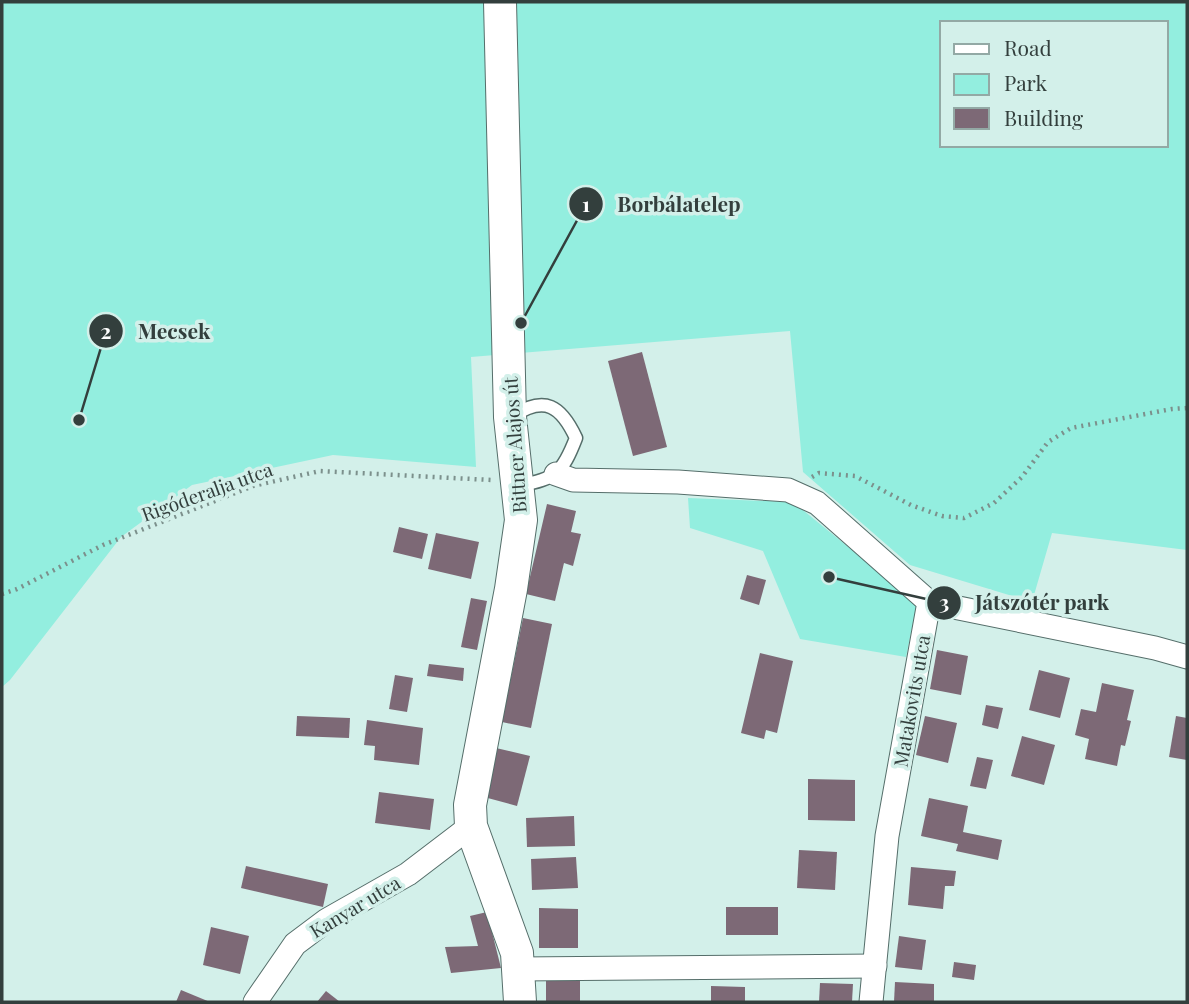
<svg xmlns="http://www.w3.org/2000/svg" width="1189" height="1004" viewBox="0 0 1189 1004" font-family="'Playfair Display',serif">
  <style>
    .green { fill: #93eedf; fill-rule: evenodd }
    .building { fill: #7d6976 }
    .lines { fill: none; stroke-linecap: round; stroke-linejoin: round }
    .lane-casing { stroke: #556e6a; stroke-width: 15 }
    .street-casing { stroke: #556e6a; stroke-width: 25 }
    .secondary-casing { stroke: #556e6a; stroke-width: 34 }
    .path { stroke: #7c908c; stroke-width: 4.5; stroke-dasharray: 2 5; stroke-linecap: butt }
    .lane { stroke: #fff; stroke-width: 12 }
    .street { stroke: #fff; stroke-width: 23 }
    .secondary { stroke: #fff; stroke-width: 32 }
    .labels { text-anchor: middle; stroke-width: 7; stroke-linejoin: round; paint-order: stroke }
    .street-label { font-size: 19px; fill: #333f3d; stroke: #d3f0ea }
    .leader { fill: none; stroke: #333f3d; stroke-width: 2.5 }
    .callout-dot { fill: #333f3d; stroke: #d3f0ea; stroke-width: 2.5 }
    .mark-label { font-size: 21px; text-anchor: middle; font-weight: bold; fill: #fff }
    .callout-label { font-size: 21px; text-anchor: middle; font-weight: bold; fill: #333f3d; stroke: #d3f0ea; stroke-width: 7; stroke-linejoin: round; paint-order: stroke }
  </style>
  <rect width="100%" height="100%" fill="#d3f0ea"/>
  <g class="green">
    <path d="M2 2H1187V550L1052 533 1032 602 910 565 803 472 790 331 471 357 476 467 333 455 192 485 121 537 10 680 2 687ZM942 23H1166V145H942Z"/>
    <path d="M688 498 793 502 917 603 906 657 800 639 763 551 690 528Z"/>
  </g>
  <g class="building">
    <path d="M642 352 667 447 633 456 608 361Z"/>
    <path d="M547 504 576 511 571 532 581 534 573 566 564 563 555 601 526 594Z"/>
    <path d="M399 527 428 534 422 559 393 552Z"/>
    <path d="M436 533 479 542 471 579 428 569Z"/>
    <path d="M747 575 766 580 759 605 740 599Z"/>
    <path d="M471 598 487 601 477 650 461 647Z"/>
    <path d="M523 618 552 624 531 728 502 722Z"/>
    <path d="M937 650 968 656 961 695 930 689Z"/>
    <path d="M760 653 793 661 777 733 766 730 764 739 741 733Z"/>
    <path d="M429 664 464 668 463 681 427 676Z"/>
    <path d="M1039 670 1070 678 1060 718 1029 710Z"/>
    <path d="M395 675 413 678 407 712 389 709Z"/>
    <path d="M1102 683 1134 690 1127 720 1131 721 1125 746 1121 745 1117 766 1085 759 1089 739 1075 735 1081 709 1096 712Z"/>
    <path d="M986 705 1003 708 998 729 982 725Z"/>
    <path d="M297 716 350 718 349 738 296 736Z"/>
    <path d="M925 716 957 723 948 763 916 755Z"/>
    <path d="M1176 716 1187 718V760L1169 757Z"/>
    <path d="M367 720 423 728 419 765 374 760 375 746 364 745Z"/>
    <path d="M1022 736 1055 745 1044 785 1011 776Z"/>
    <path d="M496 748 530 756 517 806 484 797Z"/>
    <path d="M977 757 993 760 986 789 970 786Z"/>
    <path d="M808 779 855 780V821L808 820Z"/>
    <path d="M379 792 434 799 430 830 375 823Z"/>
    <path d="M929 798 968 806 963 832 1002 840 998 860 956 851 958 844 921 836Z"/>
    <path d="M574 816 575 846 527 847 526 818Z"/>
    <path d="M799 850 837 852 835 890 797 888Z"/>
    <path d="M576 857 578 888 532 890 531 859Z"/>
    <path d="M246 866 328 884 323 907 241 888Z"/>
    <path d="M911 867 956 871 954 886H945L943 909 908 905Z"/>
    <rect x="726" y="907" width="52" height="28"/>
    <path d="M539 908 578 909V948H539Z"/>
    <path d="M487 912 501 968 451 973 445 947 478 946 470 916Z"/>
    <path d="M211 927 249 936 240 974 203 965Z"/>
    <path d="M899 936 926 940 922 970 895 967Z"/>
    <path d="M954 962 976 965 974 980 952 977Z"/>
    <path d="M546 980 580 981V1002H546Z"/>
    <path d="M895 982 934 984V1002H894Z"/>
    <path d="M820 983 853 984 852 1002H819Z"/>
    <path d="M711 986 745 987V1002H711Z"/>
    <path d="M181 990 210 1002H176Z"/>
    <path d="M326 991 340 1002H317Z"/>
  </g>
  <g class="lines">
    <g class="lane-casing">
      <path id="lane" d="M513 416C545 395 561 406 576 438 562 474 556 478 519 486"/>
    </g>
    <g class="street-casing">
      <g id="street">
        <path d="M556 474 573 480 678 482 788 490 817 503 929 602 887 836 871 1002"/>
        <path d="M929 602 1155 648 1187 657"/>
        <path d="M518 969 875 966"/>
        <path d="M255 1002 295 944 327 920 408 874 471 826"/>
      </g>
    </g>
    <g class="secondary-casing">
      <path id="secondary" d="M500 2 510 417 521 520 511 589 470 805 471 826 517 953 520 1002"/>
    </g>
    <g class="path">
      <path d="M812 477 819 473 855 476 911 505 942 516 964 518 994 503 1022 477 1048 442 1071 428 1172 409 1187 408"/>
      <path d="M2 594 17 589 103 545 253 486 320 471 491 480"/>
    </g>
    <use href="#lane" class="lane"/>
    <use href="#street" class="street"/>
    <use href="#secondary" class="secondary"/>
  </g>
  <g class="labels">
    <g class="street-label">
      <text transform="translate(515 445) rotate(-94)" y="7">Bittner Alajos út</text>
      <text transform="translate(207 492) rotate(-20)" y="7">Rigóderalja utca</text>
      <text transform="translate(912 701) rotate(-80)" y="7">Matakovits utca</text>
      <text transform="translate(355 907) rotate(-31)" y="7">Kanyar utca</text>
    </g>
  </g>
  <path class="leader" d="M521 323L586 204M79 420L106 331M829 577L944 603"/>
  <g class="callout-dot">
    <circle cx="521" cy="323" r="7"/>
    <circle cx="79" cy="420" r="7"/>
    <circle cx="829" cy="577" r="7"/>
    <circle cx="586" cy="204" r="18"/>
    <circle cx="106" cy="331" r="18"/>
    <circle cx="944" cy="603" r="18"/>
  </g>
  <g class="mark-label">
    <text x="586" y="212">1</text>
    <text x="106" y="339">2</text>
    <text x="944" y="610">3</text>
  </g>
  <g class="callout-label">
    <text x="679" y="212">Borbálatelep</text>
    <text x="174" y="339">Mecsek</text>
    <text x="1042" y="610">Játszótér park</text>
  </g>
  <rect width="1189" height="1004" fill="none" stroke="#333f3d" stroke-width="7"/>
  <rect x="940" y="21" width="228" height="126" fill="#d3f0ea" stroke="#93a9a5" stroke-width="2"/>
  <rect x="954" y="44" width="35" height="10" fill="#ffffff" stroke="#93a9a5" stroke-width="2"/>
  <text x="1004" y="56" font-size="21" fill="#333f3d">Road</text>
  <rect x="954" y="74" width="35" height="21" fill="#93eedf" stroke="#93a9a5" stroke-width="2"/>
  <text x="1004" y="91" font-size="21" fill="#333f3d">Park</text>
  <rect x="954" y="108" width="35" height="21" fill="#7d6976" stroke="#93a9a5" stroke-width="2"/>
  <text x="1004" y="126" font-size="21" fill="#333f3d">Building</text>
</svg>
